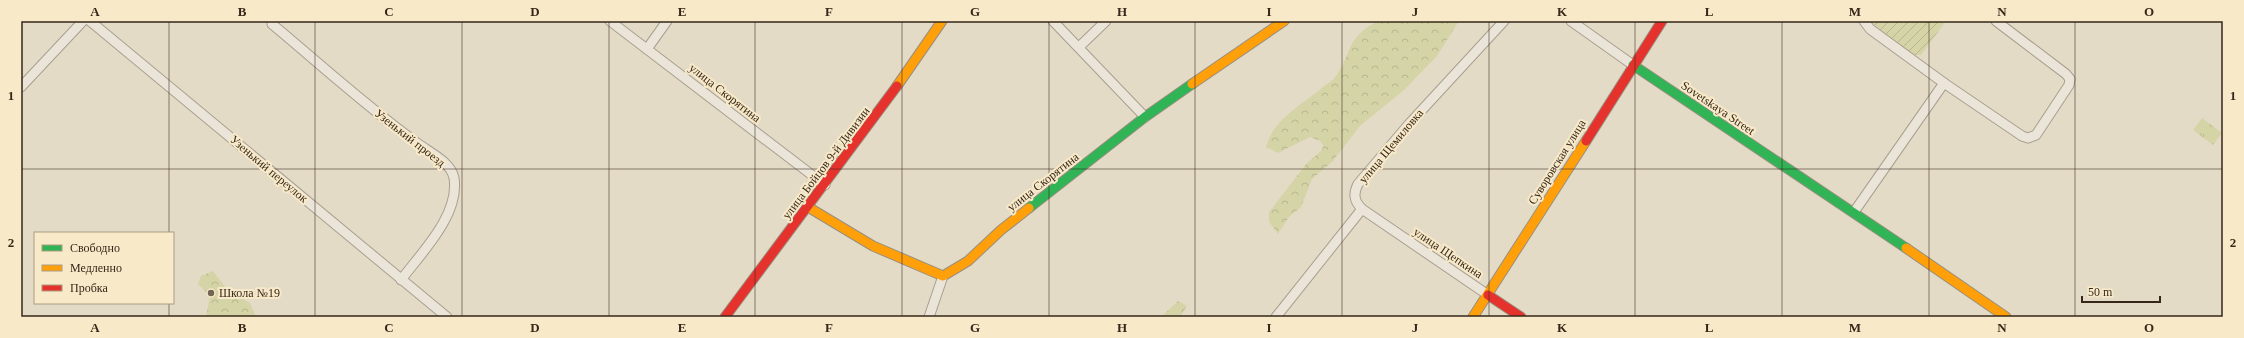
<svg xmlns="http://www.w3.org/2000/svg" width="2244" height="338" viewBox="0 0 2244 338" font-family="'Times New Roman',serif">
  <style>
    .forest { fill: url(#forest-crowns) }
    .park { fill: url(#park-tufts) }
    .garden { fill: url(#garden-furrows) }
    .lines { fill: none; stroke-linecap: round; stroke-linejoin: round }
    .street-casing { stroke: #a89f90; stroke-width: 11 }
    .fast-casing { stroke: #988f80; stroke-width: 11 }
    .slow-casing { stroke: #988f80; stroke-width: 11 }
    .jam-casing { stroke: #988f80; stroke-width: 11 }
    .street { stroke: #ebe5d9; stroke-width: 9 }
    .fast { stroke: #30b455; stroke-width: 9 }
    .slow { stroke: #ff9f0a; stroke-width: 9 }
    .jam { stroke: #e5322d; stroke-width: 9 }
    .grid { fill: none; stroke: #362719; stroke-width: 1; stroke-opacity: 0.55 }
    .poi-dot { fill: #736656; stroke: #f8eac9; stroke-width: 1.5 }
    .labels { text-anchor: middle; stroke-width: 4; stroke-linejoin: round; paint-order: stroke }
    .street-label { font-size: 12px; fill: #362719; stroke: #f8eac9 }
    .poi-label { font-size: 12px; fill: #362719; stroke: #f8eac9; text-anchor: start }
    .neatline { fill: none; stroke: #362719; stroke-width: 1.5 }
    .grid-label { font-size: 13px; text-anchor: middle; font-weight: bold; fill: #362719 }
  </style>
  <defs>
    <pattern id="forest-crowns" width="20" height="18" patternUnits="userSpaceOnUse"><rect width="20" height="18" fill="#d5d4a7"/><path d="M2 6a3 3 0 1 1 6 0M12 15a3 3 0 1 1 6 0" fill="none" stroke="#b7b68f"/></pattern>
    <pattern id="park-tufts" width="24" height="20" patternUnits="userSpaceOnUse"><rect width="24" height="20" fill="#d5d4a7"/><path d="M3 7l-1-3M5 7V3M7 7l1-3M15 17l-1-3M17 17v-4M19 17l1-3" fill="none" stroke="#b7b68f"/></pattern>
    <pattern id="garden-furrows" width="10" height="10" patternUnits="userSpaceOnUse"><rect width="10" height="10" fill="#d5d4a7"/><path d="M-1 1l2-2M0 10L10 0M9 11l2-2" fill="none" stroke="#b7b68f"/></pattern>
  </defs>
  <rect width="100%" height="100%" fill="#e4dbc6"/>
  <g class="forest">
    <path d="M1378 21H1459L1437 56 1404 90 1360 126 1332 162 1312 179 1301 207 1289 217 1278 234 1269 222V212L1307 163 1322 150 1323 145 1320 141 1310 137 1278 153 1266 147C1273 120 1301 105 1322 88 1326 84 1333 81 1336 76 1353 52 1345 38 1378 21Z"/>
    <path d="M213 271 229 292 250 303 256 317H206L210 296 198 284 201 276Z"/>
    <path d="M1178 301 1187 306 1180 317H1161Z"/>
  </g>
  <path class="park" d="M2202 118 2222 133 2213 145 2193 130Z"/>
  <path class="garden" d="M1869 21H1946L1921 55H1913Z"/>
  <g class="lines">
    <g class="street-casing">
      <g id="street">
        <path d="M90 21 447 317"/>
        <path d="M610 21 825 185"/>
        <path d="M1053 21 1145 117"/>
        <path d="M1571 21 1633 65"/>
        <path d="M1864 21 1870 29 1944 83"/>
        <path d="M272 24C320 64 367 107 417 143 429 152 451 162 454 178 460 215 421 253 401 280"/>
        <path d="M1079 47 1106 21"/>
        <path d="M647 49 667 21"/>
        <path d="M21 87 83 21"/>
        <path d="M1854 212 1944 83 2022 136 2028 138 2036 135 2069 85 2070 79 2066 74 1996 21"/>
        <path d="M1488 295 1362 209C1354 201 1353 194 1358 184L1409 124 1504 21"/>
        <path d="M929 317 943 276"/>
        <path d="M1276 317 1362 209"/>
      </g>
    </g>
    <g class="fast-casing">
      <g id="fast">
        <path d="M1633 65 1906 248"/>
        <path d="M1029 208 1145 117 1192 84"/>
      </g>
    </g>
    <g class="slow-casing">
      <g id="slow">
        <path d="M1192 84 1284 21"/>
        <path d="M897 86 942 21"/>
        <path d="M808 207 873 246 943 276 968 261 1001 230 1029 208"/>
        <path d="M1906 248 2006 317"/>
        <path d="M1473 317 1586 141"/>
      </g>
    </g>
    <g class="jam-casing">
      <g id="jam">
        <path d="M1586 141 1662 21"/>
        <path d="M1488 295 1521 317"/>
        <path d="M725 317 897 86"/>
      </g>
    </g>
    <use href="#street" class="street"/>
    <use href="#fast" class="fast"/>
    <use href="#slow" class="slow"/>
    <use href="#jam" class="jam"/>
  </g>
  <path class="grid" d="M169 21V233M315 21V317M462 21V317M609 21V317M755 21V317M902 21V317M1049 21V317M1195 21V317M1342 21V317M1489 21V317M1635 21V317M1782 21V317M1929 21V317M2075 21V317M21 169H2223M169 303V317"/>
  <circle class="poi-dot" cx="211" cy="293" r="4"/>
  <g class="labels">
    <g class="street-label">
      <text transform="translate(725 93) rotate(38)" y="4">улица Скорятина</text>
      <text transform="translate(1718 108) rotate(34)" y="4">Sovetskaya Street</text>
      <text transform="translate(410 138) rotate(38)" y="4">Узенький проезд</text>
      <text transform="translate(1391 146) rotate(-50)" y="4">улица Щемиловка</text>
      <text transform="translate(1557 162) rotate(-58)" y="4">Суворовская улица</text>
      <text transform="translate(826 163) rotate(-53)" y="4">улица Бойцов 9-й Дивизии</text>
      <text transform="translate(269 169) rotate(40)" y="4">Узенький переулок</text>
      <text transform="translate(1043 182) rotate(-38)" y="4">улица Скорятина</text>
      <text transform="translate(1448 253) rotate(34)" y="4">улица Щепкина</text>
    </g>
    <g class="poi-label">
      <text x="219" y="297">Школа №19</text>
    </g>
  </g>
  <rect width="2244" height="338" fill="none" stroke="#f8eac9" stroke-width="44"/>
  <rect x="34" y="232" width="140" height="72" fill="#f8eac9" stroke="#aa9c83"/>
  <rect x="42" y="245" width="20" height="6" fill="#30b455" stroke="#aa9c83"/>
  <text x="70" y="252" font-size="12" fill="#362719">Свободно</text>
  <rect x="42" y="265" width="20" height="6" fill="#ff9f0a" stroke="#aa9c83"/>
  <text x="70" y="272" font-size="12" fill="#362719">Медленно</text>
  <rect x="42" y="285" width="20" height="6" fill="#e5322d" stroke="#aa9c83"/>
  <text x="70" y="292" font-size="12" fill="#362719">Пробка</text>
  <path d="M2082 296v6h78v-6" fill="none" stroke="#362719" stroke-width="2"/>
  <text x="2088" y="296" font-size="12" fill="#362719" stroke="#f8eac9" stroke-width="3" paint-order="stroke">50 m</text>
  <rect x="22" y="22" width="2200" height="294" class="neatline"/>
  <g class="grid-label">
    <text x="95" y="16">A</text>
    <text x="242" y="16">B</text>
    <text x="389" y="16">C</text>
    <text x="535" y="16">D</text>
    <text x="682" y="16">E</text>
    <text x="829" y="16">F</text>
    <text x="975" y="16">G</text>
    <text x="1122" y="16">H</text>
    <text x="1269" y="16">I</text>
    <text x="1415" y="16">J</text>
    <text x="1562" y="16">K</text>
    <text x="1709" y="16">L</text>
    <text x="1855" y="16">M</text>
    <text x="2002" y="16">N</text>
    <text x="2149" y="16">O</text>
    <text x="11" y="100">1</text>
    <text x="2233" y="100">1</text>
    <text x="11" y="247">2</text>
    <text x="2233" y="247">2</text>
    <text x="95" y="332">A</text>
    <text x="242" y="332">B</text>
    <text x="389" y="332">C</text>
    <text x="535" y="332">D</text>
    <text x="682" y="332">E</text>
    <text x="829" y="332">F</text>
    <text x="975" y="332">G</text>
    <text x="1122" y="332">H</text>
    <text x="1269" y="332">I</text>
    <text x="1415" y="332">J</text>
    <text x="1562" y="332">K</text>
    <text x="1709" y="332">L</text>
    <text x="1855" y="332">M</text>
    <text x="2002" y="332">N</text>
    <text x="2149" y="332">O</text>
  </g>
</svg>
